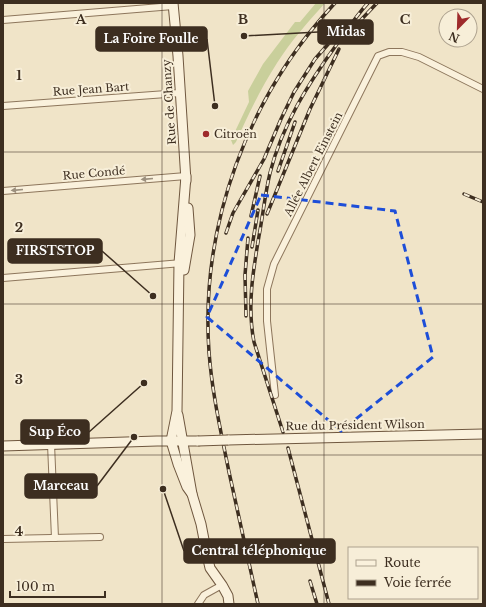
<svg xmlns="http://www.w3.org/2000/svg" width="486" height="607" viewBox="0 0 486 607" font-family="'Libre Baskerville',serif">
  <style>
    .green { fill: #c9cf9b }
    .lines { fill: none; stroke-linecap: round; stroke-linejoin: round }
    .minor-casing { stroke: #8d765c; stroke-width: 8 }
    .secondary-casing { stroke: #6f573f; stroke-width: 11 }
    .minor { stroke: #faf1dc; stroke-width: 6 }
    .secondary { stroke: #faf1dc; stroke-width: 9 }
    .rail-casing { stroke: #3d2e20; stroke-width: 3.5 }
    .rail { stroke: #f7eed8; stroke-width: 2; stroke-dasharray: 6; stroke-linecap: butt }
    .secondary-bridge-casing { stroke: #6f573f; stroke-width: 11; stroke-linecap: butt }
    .secondary-bridge { stroke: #faf1dc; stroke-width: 9 }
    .oneway { fill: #9c907e }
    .marked { fill: none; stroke: #1d4ed8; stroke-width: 3; stroke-dasharray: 8 5; stroke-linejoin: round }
    .grid { fill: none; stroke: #3d2e20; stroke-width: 1; stroke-opacity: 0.55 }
    .poi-dot { fill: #9e2a2b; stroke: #f7eed8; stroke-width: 1.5 }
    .labels { text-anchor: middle; stroke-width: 4; stroke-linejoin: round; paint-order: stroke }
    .street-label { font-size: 11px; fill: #3d2e20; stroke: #f7eed8 }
    .poi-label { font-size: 11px; fill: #3d2e20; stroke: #f7eed8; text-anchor: start }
    .grid-label { font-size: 13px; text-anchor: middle; font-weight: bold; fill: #3d2e20; stroke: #f7eed8; stroke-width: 4; stroke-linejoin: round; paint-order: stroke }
    .leader { fill: none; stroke: #3d2e20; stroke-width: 1.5 }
    .callout-dot { fill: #3d2e20; stroke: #f7eed8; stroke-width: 1.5 }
    .callout { fill: #3d2e20; stroke: #3d2e20; stroke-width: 1.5 }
    .callout-label { font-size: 12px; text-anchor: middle; font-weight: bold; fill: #fff }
  </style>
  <rect width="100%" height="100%" fill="#f0e4c8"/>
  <path class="green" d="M316 3H325C308 22 291 41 277 63 261 88 248 115 236 142L233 145 231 140 249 102 248 91 263 64 295 22H300Z"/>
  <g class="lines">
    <g class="minor-casing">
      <g id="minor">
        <path d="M3 20 173 6"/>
        <path d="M3 106 180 93"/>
        <path d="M3 191 186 176"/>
        <path d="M3 278 182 263"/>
        <path d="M275 395 267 321V289L274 264 378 56 389 52H402L419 57 483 89"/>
        <path d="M51 444 55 538"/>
        <path d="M3 539 100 537"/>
        <path d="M198 604 204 595 222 585"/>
      </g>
    </g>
    <g class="secondary-casing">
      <g id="secondary">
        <path d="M173 3 178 56 186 181"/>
        <path d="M186 176 179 263 177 411 171 441 178 464 187 487 192 494"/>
        <path d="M184 270 190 235 188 208"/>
        <path d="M178 415 192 494 201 524 207 555 210 568 222 585 228 596 229 604"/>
        <path d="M228 440 483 434"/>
        <path d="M3 446 157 441H198"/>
      </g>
    </g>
    <use href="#minor" class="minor"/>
    <use href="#secondary" class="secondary"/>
    <g class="rail-casing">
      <g id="rail">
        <path d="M359 22 377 3"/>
        <path d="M278 171 295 122"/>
        <path d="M464 194 483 202"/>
        <path d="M267 214 310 109 339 49"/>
        <path d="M251 216 260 176"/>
        <path d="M226 233 233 213 264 159 281 119 294 92 315 59 346 24"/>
        <path d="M252 247 258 210"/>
        <path d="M246 316 245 275 248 238"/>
        <path d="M283 432 254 342C247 307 253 271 259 236 263 215 265 194 270 173 282 125 308 84 337 44 347 30 356 16 368 3"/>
        <path d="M288 448 329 604"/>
        <path d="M310 581 317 604"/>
        <path d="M258 604C248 560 239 516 229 472 221 432 212 393 209 352 200 225 248 96 335 3"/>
      </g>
    </g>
    <use href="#rail" class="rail"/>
    <g class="secondary-bridge-casing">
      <path id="secondary-bridge" d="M198 441 228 440"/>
    </g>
    <use href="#secondary-bridge" class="secondary-bridge"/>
  </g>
  <defs><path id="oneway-solid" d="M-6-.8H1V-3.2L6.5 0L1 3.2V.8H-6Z"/></defs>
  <g class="oneway">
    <use href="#oneway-solid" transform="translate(147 179) rotate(175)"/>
    <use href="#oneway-solid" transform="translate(17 190) rotate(175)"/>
  </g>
  <path class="marked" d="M261 195 395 211 433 357 341 431 207 317Z"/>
  <path class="grid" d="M162 3V604M324 3V604M3 152H483M3 304H483M3 455H483"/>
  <circle class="poi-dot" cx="206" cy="134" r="4"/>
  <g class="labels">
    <g class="street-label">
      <text transform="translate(91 89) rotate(-4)" y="4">Rue Jean Bart</text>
      <text transform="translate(169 102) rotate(-94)" y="4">Rue de Chanzy</text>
      <text transform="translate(313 164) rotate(-63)" y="4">Allée Albert Einstein</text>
      <text transform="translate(94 173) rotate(-5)" y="4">Rue Condé</text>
      <text transform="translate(355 425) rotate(-1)" y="4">Rue du Président Wilson</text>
    </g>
    <g class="poi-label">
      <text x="214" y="138">Citroën</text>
    </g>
  </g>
  <g class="grid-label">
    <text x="81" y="24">A</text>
    <text x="243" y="24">B</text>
    <text x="405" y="24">C</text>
    <text x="19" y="80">1</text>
    <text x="19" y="232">2</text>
    <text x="19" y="384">3</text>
    <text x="19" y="536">4</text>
  </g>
  <path class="leader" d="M244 36L318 32M215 106L207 39M153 296L102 251M144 383L89 432M134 437L97 486M163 489L184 551"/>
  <g class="callout-dot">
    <circle cx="244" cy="36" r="4"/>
    <circle cx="215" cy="106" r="4"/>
    <circle cx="153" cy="296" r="4"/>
    <circle cx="144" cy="383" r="4"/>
    <circle cx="134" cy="437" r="4"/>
    <circle cx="163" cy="489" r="4"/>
  </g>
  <g class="callout">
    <rect x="318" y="20" width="55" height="24" rx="4"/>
    <rect x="96" y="27" width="111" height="24" rx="4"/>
    <rect x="8" y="239" width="94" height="24" rx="4"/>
    <rect x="21" y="420" width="68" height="24" rx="4"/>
    <rect x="25" y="474" width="72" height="24" rx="4"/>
    <rect x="184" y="539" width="151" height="24" rx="4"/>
  </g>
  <g class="callout-label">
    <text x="346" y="36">Midas</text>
    <text x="151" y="43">La Foire Foulle</text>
    <text x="55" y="255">FIRSTSTOP</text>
    <text x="55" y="436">Sup Éco</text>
    <text x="61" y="490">Marceau</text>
    <text x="259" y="555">Central téléphonique</text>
  </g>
  <rect width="486" height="607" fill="none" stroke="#3d2e20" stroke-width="8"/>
  <rect x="348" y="547" width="130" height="52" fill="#f7eed8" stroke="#ada18e"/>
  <rect x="356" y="560" width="20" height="6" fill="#faf1dc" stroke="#ada18e"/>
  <text x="384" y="567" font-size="12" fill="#3d2e20">Route</text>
  <rect x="356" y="580" width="20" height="6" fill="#3d2e20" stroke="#ada18e"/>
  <text x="384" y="587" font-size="12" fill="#3d2e20">Voie ferrée</text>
  <g transform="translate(458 28) rotate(203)"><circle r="19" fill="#f7eed8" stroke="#ada18e"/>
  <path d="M0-3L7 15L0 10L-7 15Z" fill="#9e2a2b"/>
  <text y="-6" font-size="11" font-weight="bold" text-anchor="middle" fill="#3d2e20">N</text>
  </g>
  <path d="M10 591v6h95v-6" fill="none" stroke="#3d2e20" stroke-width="2"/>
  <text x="16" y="591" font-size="12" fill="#3d2e20" stroke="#f7eed8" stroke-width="3" paint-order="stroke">100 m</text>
</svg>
